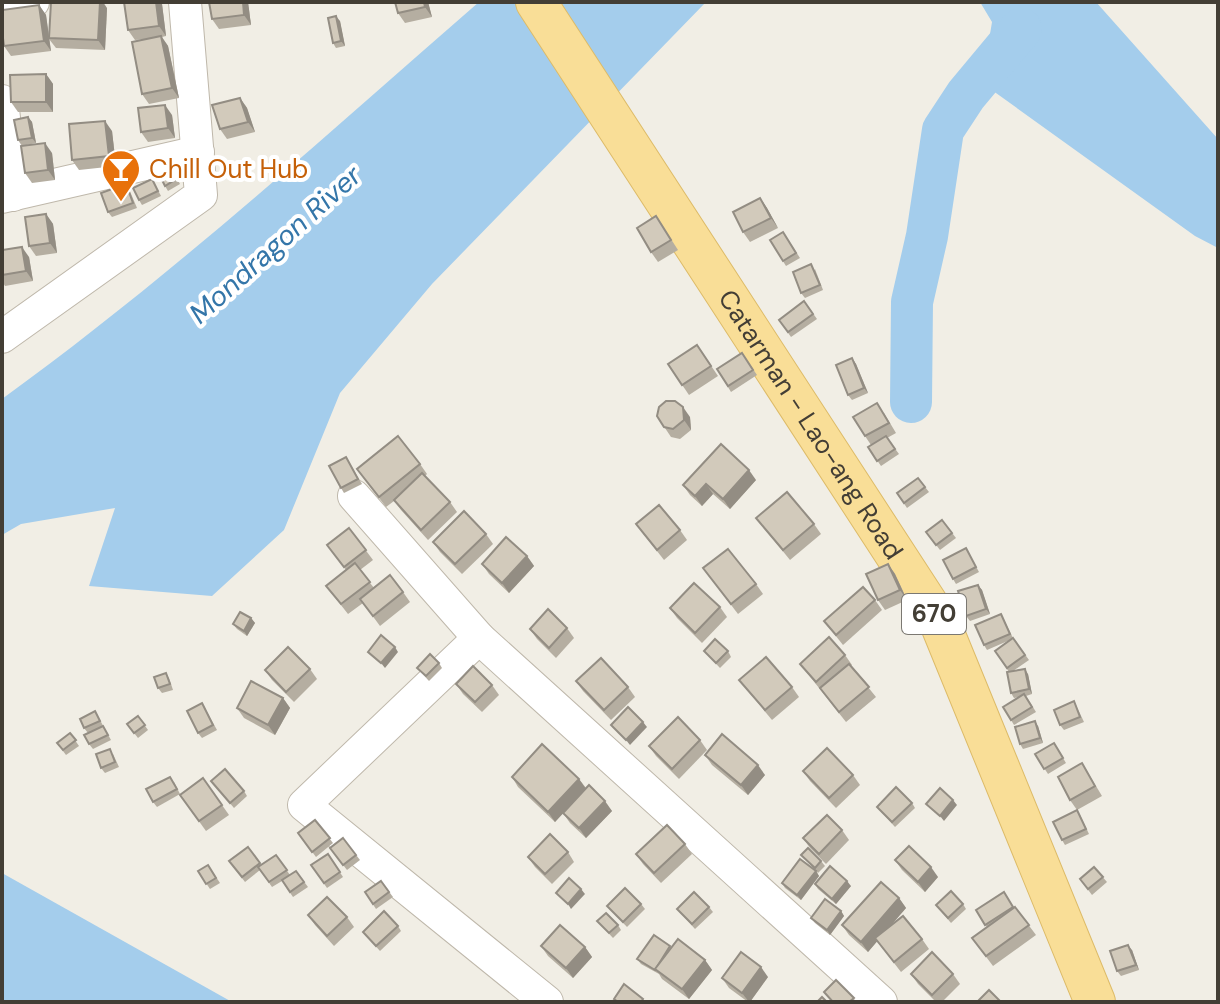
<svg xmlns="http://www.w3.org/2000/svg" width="1220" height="1004" viewBox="0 0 1220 1004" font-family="'DM Sans',sans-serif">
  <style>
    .water { fill: #a4cdec }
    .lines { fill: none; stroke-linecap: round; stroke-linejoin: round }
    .river { stroke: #a4cdec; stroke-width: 42 }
    .minor-casing { stroke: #bfb8ab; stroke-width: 34 }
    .major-casing { stroke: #ddbb68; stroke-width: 42 }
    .minor { stroke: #fff; stroke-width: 32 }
    .major { stroke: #f9de97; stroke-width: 40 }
    .wall { fill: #b5aea1 }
    .shaded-wall { fill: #938d83 }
    .building { fill: #d2cabb; stroke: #938d83; stroke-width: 2 }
    .labels { text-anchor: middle; stroke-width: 8; stroke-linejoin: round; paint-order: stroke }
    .shield { fill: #fff; stroke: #7b7872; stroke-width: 2 }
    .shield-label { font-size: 24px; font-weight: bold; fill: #433e35 }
    .food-label { font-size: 26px; fill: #c56008; stroke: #fff; text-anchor: start }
    .street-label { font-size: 26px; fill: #433e35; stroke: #fff }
    .water-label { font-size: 28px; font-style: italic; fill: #3476a9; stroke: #fff }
  </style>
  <rect width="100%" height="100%" fill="#f1eee5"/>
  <g class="water">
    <path d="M479 2H706L432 284 340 393 284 530 212 596 89 586 115 508 21 524 2 535V399C169 278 323 138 479 2Z"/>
    <path d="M980 2H1096L1218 139V248L1195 236 982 83 992 22Z"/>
    <path d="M2 873 232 1002H2Z"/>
  </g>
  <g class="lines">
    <path class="river" d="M911 402 912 302 927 236 943 130 966 95 1021 29"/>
    <g class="minor-casing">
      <g id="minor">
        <path d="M2 8 33 2"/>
        <path d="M2 101 13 195"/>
        <path d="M2 197 198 152"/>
        <path d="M2 337 201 195 185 2"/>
        <path d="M354 496 479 638 881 1002"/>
        <path d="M479 638 304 805 547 1002"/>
      </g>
    </g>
    <g class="major-casing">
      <g id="major">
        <path id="s1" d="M536 2 940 623 1095 1002"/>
      </g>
    </g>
    <use href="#minor" class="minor"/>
    <use href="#major" class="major"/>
  </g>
  <g class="wall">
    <path d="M248 2 251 25 219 29 212 19Z"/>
    <path d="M318 2H343L319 4Z"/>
    <path d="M395 2H428L432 17 405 23 398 13Z"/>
    <path d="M162 4 166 36 162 37 168 46 179 98 149 104 142 94 147 39 135 40 128 30Z"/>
    <path d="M39 5 46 15 49 38 107 8 105 50 56 48 49 39 51 51 11 56 4 46Z"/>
    <path d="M340 21 345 46 336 48 333 43Z"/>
    <path d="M46 74 53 84V112H18L11 102Z"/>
    <path d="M240 98 247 108 255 132 227 139 220 129Z"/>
    <path d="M172 115 175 138 148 142 141 132Z"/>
    <path d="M28 117 32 122 36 143 22 146 18 140Z"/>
    <path d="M112 131 116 166 79 170 72 160Z"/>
    <path d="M52 153 55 180 32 183 25 173Z"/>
    <path d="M174 173 180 184 168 191 165 186Z"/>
    <path d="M152 179 161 196 142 205 139 200Z"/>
    <path d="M129 189 137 208 112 217 108 212Z"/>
    <path d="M760 198 767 208 778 228 750 242 743 232Z"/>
    <path d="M46 214 53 224 57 253 36 256 29 246Z"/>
    <path d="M656 216 678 250 658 262 651 252Z"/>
    <path d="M783 232 800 258 786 266 770 240Z"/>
    <path d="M2 250 29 257 33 281 5 286 2 281Z"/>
    <path d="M815 269 823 290 805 298 801 293Z"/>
    <path d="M804 301 817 319 791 337 779 320Z"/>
    <path d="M697 345 718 376 689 395 668 364Z"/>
    <path d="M742 353 757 375 731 392 717 369Z"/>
    <path d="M852 358 856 364 868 393 852 400 848 395Z"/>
    <path d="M884 413 896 433 887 438 899 454 881 466 868 447 871 445 865 436Z"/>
    <path d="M657 416 690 417 691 430 680 439 671 437Z"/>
    <path d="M346 457 362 484 344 493 341 488Z"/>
    <path d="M420 464 427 474 425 476 450 502 457 512 428 540 401 510 394 501 386 507 357 469Z"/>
    <path d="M918 478 929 492 907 508 897 493Z"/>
    <path d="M756 480 730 509 713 494 702 506 690 495 683 485Z"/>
    <path d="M756 518 814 524 821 534 790 560Z"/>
    <path d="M942 520 956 538 940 550 926 532Z"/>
    <path d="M636 524 680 530 687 540 664 560Z"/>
    <path d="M349 528 373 560 360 570 374 588 403 592 410 602 380 626 363 603 348 614 326 586 346 570 327 545Z"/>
    <path d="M486 534 493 544 462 574 440 552 433 542Z"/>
    <path d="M966 548 979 572 956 584 953 579Z"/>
    <path d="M527 556 534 566 509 593 489 574 482 564Z"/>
    <path d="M888 564 895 574 907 600 885 610 878 600Z"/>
    <path d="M703 568 756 584 763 594 738 614Z"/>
    <path d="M978 585 982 590 990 614 970 621 966 616Z"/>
    <path d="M875 600 882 610 843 645 824 621Z"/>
    <path d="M720 607 727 617 702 643 677 618 670 608Z"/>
    <path d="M1001 614 1013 638 1029 660 1013 671 1028 674 1032 694 1026 696 1036 712 1014 725 1011 720 1019 697 1014 698 1011 693 1009 672 995 651 1010 640 987 650 984 645Z"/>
    <path d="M251 618 255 623 247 636 237 629 233 624Z"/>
    <path d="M567 628 574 638 556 658 537 639 530 629Z"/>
    <path d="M704 651H728L731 657 720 668Z"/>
    <path d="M845 655 852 665 851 666 876 697 846 722 800 664Z"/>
    <path d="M439 663 442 668 429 681 417 668Z"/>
    <path d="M310 669 317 679 294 702 272 680 265 670Z"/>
    <path d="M166 673 169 678 173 690 162 693 158 688Z"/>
    <path d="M739 680 792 687 799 697 772 720Z"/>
    <path d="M576 681 628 687 635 697 611 720 583 691Z"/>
    <path d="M456 684 492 685 499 695 482 712 463 694Z"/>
    <path d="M283 698 290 708 275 735 244 718 237 708Z"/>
    <path d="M1074 701 1084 722 1064 730 1060 725Z"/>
    <path d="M202 703 217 730 202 738 198 733Z"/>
    <path d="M95 711 111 740 93 749 89 744 88 733 84 728Z"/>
    <path d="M138 716 148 730 138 738 127 724Z"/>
    <path d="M1038 726 1043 743 1023 749 1020 744Z"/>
    <path d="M70 733 79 746 66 755 57 743Z"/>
    <path d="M700 740 707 750 679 779 656 756 649 746Z"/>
    <path d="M1054 743 1066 763 1048 774 1035 754Z"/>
    <path d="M113 754 119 767 105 773 101 768Z"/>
    <path d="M705 755 765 775 748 795 712 765Z"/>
    <path d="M1082 763 1102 796 1077 810 1070 800Z"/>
    <path d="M803 771 853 775 860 785 836 808 810 781Z"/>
    <path d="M512 777 579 779 586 788 612 811 586 838 570 823 563 813 555 822 518 787Z"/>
    <path d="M203 778 229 815 206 831 180 795Z"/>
    <path d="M211 781 244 791 247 796 234 808Z"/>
    <path d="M174 782 180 794 157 807 153 802Z"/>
    <path d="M912 803 915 808 895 827 877 807Z"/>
    <path d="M1080 815 1089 834 1065 845 1062 840Z"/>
    <path d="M315 820 333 843 316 857 298 833Z"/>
    <path d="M842 830 849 840 826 864 810 848 803 838Z"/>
    <path d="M343 838 360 860 347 870 330 848Z"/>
    <path d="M685 844 692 854 661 883 643 864 636 854Z"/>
    <path d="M248 847 261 865 276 855 290 875 296 871 308 887 293 897 282 881 272 887 260 870 245 882 229 861Z"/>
    <path d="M568 852 574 862 552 884 535 867 528 857Z"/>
    <path d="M328 854 343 877 327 888 311 865Z"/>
    <path d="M801 855 821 861 825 866 818 873Z"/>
    <path d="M895 860 938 877 925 892 902 870Z"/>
    <path d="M208 865 220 883 210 889 198 871Z"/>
    <path d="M1094 867 1107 882 1092 895 1080 879Z"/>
    <path d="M816 871 819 876 801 900 785 888 782 883Z"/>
    <path d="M381 881 393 897 376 909 365 892Z"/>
    <path d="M815 884 851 886 836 904 818 889Z"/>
    <path d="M899 898 906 908 892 924 922 939 929 949 901 972 877 941 868 952 849 935 842 925Z"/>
    <path d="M641 904 645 909 627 927 607 906Z"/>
    <path d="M963 904 966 909 951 923 936 905Z"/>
    <path d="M709 907 713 912 695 929 677 909Z"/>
    <path d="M1015 907 1036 935 993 966 972 938 987 927 976 910Z"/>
    <path d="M841 911 844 916 830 935 815 923 811 918Z"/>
    <path d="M308 915 347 917 354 927 334 946 315 925Z"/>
    <path d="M597 921 618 925 621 930 613 938Z"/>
    <path d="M398 926 401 931 380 951 363 932Z"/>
    <path d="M541 946 585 947 592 957 573 978 548 956Z"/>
    <path d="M670 946 672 948 705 960 712 970 689 999 662 979 659 974 641 964 637 959Z"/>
    <path d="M1132 950 1139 970 1121 976 1117 971Z"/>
    <path d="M911 974H953L960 984 942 1002H936L918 984Z"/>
    <path d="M768 977 750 1002H748L729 988 722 978Z"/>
  </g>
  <g class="shaded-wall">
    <path d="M100 2H103L107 8 105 50 98 40Z"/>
    <path d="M156 2H160L162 4 166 36 159 26Z"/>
    <path d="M243 2H248L251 25 244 15Z"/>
    <path d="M424 2H428L432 17 425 7Z"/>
    <path d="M39 5 46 15 51 51 44 41Z"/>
    <path d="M336 16 340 21 345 46 341 41Z"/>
    <path d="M161 36 168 46 179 98 172 88Z"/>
    <path d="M46 74 53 84V112L46 102Z"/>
    <path d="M240 98 247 108 255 132 248 122Z"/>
    <path d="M165 105 172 115 175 138 168 128Z"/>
    <path d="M28 117 32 122 36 143 32 138Z"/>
    <path d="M105 121 112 131 116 166 109 156Z"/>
    <path d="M45 143 52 153 55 180 48 170Z"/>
    <path d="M760 198 767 208 778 228 771 218Z"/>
    <path d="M46 214 53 224 57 253 50 243Z"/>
    <path d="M22 247 29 257 33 281 26 271Z"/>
    <path d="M852 358 856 364 868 393 864 388Z"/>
    <path d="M683 407 690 417 691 430 684 420Z"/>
    <path d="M749 470 756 480 730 509 723 499Z"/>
    <path d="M706 484 713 494 702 506 695 496Z"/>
    <path d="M527 556 534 566 509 593 502 583Z"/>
    <path d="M888 564 895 574 907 600 900 590Z"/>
    <path d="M978 585 982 590 990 614 986 609Z"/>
    <path d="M251 618 255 623 247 636 244 631Z"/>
    <path d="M395 647 398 652 385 668 381 663Z"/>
    <path d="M1025 669 1028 674 1032 694 1029 689Z"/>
    <path d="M283 698 290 708 275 735 268 725Z"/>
    <path d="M1035 721 1038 726 1043 743 1040 738Z"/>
    <path d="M643 722 647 727 630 745 626 740Z"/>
    <path d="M758 765 765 775 748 795 741 785Z"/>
    <path d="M579 779 586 789 555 822 548 812Z"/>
    <path d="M953 800 957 805 944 821 940 816Z"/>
    <path d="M605 801 612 811 586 838 579 828Z"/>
    <path d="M931 867 938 877 925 892 918 882Z"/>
    <path d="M816 871 819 876 801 900 797 895Z"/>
    <path d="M847 881 851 886 836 904 832 899Z"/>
    <path d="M581 889 585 894 571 909 568 904Z"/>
    <path d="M899 898 906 908 868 952 861 942Z"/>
    <path d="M841 911 844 916 830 935 827 930Z"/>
    <path d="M1128 945 1132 950 1139 970 1136 965Z"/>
    <path d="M585 947 592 957 573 978 566 968Z"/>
    <path d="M705 960 712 970 689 999 682 989Z"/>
    <path d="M761 967 768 977 750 1002H749L742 993Z"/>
  </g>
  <g class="building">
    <path d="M51 2H100L98 40 49 38Z"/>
    <path d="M124 2H156L159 26 128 30Z"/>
    <path d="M209 2H243L244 15 212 19Z"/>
    <path d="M395 2H424L425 7 398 13Z"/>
    <path d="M39 5 44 41 4 46 2 30V10Z"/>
    <path d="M336 16 341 41 333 43 328 18Z"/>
    <path d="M161 36 172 88 142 94 132 42Z"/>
    <path d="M46 74V102H11L10 75Z"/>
    <path d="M240 98 248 122 220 129 212 105Z"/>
    <path d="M165 105 168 128 141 132 138 108Z"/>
    <path d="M28 117 32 138 18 140 14 120Z"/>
    <path d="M105 121 109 156 72 160 69 124Z"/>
    <path d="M45 143 48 170 25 173 21 146Z"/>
    <path d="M171 168 176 179 165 186 159 174Z"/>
    <path d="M152 179 158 191 139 200 133 188Z"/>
    <path d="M126 184 133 203 108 212 101 193Z"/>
    <path d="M760 198 771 218 743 232 733 212Z"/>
    <path d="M46 214 50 243 29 246 25 217Z"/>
    <path d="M656 216 671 240 651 252 637 228Z"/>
    <path d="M783 232 796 253 783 261 770 240Z"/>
    <path d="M22 247 26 271 2 275V250Z"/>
    <path d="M811 264 820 285 801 293 793 272Z"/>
    <path d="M804 301 813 314 788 332 779 320Z"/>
    <path d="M697 345 711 366 682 385 668 364Z"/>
    <path d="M742 353 753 370 728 386 717 369Z"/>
    <path d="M852 358 864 388 848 395 836 365Z"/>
    <path d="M666 401H675L683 407 684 420 673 429 664 427 657 416 659 407Z"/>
    <path d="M877 403 889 423 865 436 853 417Z"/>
    <path d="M398 436 420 464 379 497 357 469Z"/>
    <path d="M886 436 895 449 877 461 868 447Z"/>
    <path d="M721 444 749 470 723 499 706 484 695 496 683 485Z"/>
    <path d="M346 457 358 479 341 488 329 466Z"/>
    <path d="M422 473 450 502 421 530 394 500Z"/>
    <path d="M918 478 925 487 904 503 897 493Z"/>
    <path d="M787 492 814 524 783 550 756 518Z"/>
    <path d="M659 505 680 530 657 550 636 524Z"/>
    <path d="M464 511 486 534 455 564 433 542Z"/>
    <path d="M942 520 952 533 936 545 926 532Z"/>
    <path d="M349 528 366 550 344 567 327 545Z"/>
    <path d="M506 537 527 556 502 583 482 564Z"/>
    <path d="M966 548 976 567 953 579 943 560Z"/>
    <path d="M728 549 756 584 731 604 703 568Z"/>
    <path d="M355 563 370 582 341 604 326 586Z"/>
    <path d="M888 564 900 590 878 600 866 574Z"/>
    <path d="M390 575 403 592 373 616 360 599Z"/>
    <path d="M694 583 720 607 695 633 670 608Z"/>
    <path d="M978 585 986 609 966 616 958 591Z"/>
    <path d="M863 587 875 600 836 635 824 621Z"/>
    <path d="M548 609 567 628 549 648 530 629Z"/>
    <path d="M240 612 251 618 244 631 233 624Z"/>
    <path d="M1001 614 1010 634 984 645 975 625Z"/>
    <path d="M381 635 395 647 381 663 368 652Z"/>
    <path d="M829 637 845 655 816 682 800 664Z"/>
    <path d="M1013 638 1025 655 1007 668 995 651Z"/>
    <path d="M715 639 728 651 716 663 704 651Z"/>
    <path d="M288 647 310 669 286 692 265 670Z"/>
    <path d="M430 654 439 663 426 676 417 668Z"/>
    <path d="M766 657 792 687 765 710 739 680Z"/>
    <path d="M601 658 628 687 604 710 576 681Z"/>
    <path d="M849 664 869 687 839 712 820 688Z"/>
    <path d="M473 666 492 685 475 702 456 684Z"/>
    <path d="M1025 669 1029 689 1011 693 1007 672Z"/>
    <path d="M166 673 170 684 158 688 154 677Z"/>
    <path d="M251 681 283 698 268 725 237 708Z"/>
    <path d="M1024 694 1032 707 1011 720 1003 707Z"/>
    <path d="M1074 701 1080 717 1060 725 1054 710Z"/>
    <path d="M202 703 213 725 198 733 187 711Z"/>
    <path d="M628 707 643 722 626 740 611 725Z"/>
    <path d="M95 711 100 721 84 728 80 719Z"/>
    <path d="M138 716 145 725 134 733 127 724Z"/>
    <path d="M678 717 700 740 672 769 649 746Z"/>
    <path d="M1035 721 1040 738 1020 744 1015 727Z"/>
    <path d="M103 726 108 735 89 744 84 735Z"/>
    <path d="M70 733 76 740 63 750 57 743Z"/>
    <path d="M722 734 758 765 741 785 705 755Z"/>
    <path d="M1054 743 1063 758 1044 769 1035 754Z"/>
    <path d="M542 744 579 779 548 812 512 777Z"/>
    <path d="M827 748 853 775 829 798 803 771Z"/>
    <path d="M110 749 115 762 101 768 96 754Z"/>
    <path d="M1082 763 1095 786 1070 800 1058 777Z"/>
    <path d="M225 769 244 791 230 803 211 781Z"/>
    <path d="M170 777 177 789 153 802 146 789Z"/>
    <path d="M203 778 222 805 199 821 180 795Z"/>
    <path d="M589 785 605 801 579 828 563 813Z"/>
    <path d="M896 787 912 803 892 822 877 807Z"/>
    <path d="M940 788 953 800 940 816 926 804Z"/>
    <path d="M1077 810 1086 829 1062 840 1053 822Z"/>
    <path d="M827 815 842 830 819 854 803 838Z"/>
    <path d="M315 820 330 838 312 852 298 833Z"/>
    <path d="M667 825 685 844 654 873 636 854Z"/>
    <path d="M550 834 568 852 545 874 528 857Z"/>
    <path d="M343 838 356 855 343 865 330 848Z"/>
    <path d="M909 846 931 867 918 882 895 860Z"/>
    <path d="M248 847 260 863 242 877 229 861Z"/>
    <path d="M808 848 821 861 815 868 801 855Z"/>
    <path d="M328 854 340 872 324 883 311 865Z"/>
    <path d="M276 855 287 870 269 882 258 867Z"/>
    <path d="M800 859 816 871 797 895 782 883Z"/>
    <path d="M208 865 216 878 206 884 198 871Z"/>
    <path d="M830 866 847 881 832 899 815 884Z"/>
    <path d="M1094 867 1103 877 1088 889 1080 879Z"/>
    <path d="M296 871 304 882 290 892 282 880Z"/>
    <path d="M569 878 581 889 568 904 556 893Z"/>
    <path d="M381 881 389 892 373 904 365 892Z"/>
    <path d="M881 882 899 898 861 942 842 925Z"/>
    <path d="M625 888 641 904 623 922 607 906Z"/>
    <path d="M951 891 963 904 948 918 936 905Z"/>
    <path d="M694 892 709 907 692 924 677 909Z"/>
    <path d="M1004 892 1013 907 985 925 976 910Z"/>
    <path d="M327 897 347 917 327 936 308 915Z"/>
    <path d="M825 899 841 911 827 930 811 918Z"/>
    <path d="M1015 907 1029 925 986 956 972 938Z"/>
    <path d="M384 911 398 926 376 946 363 932Z"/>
    <path d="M606 913 618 925 609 933 597 921Z"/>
    <path d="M903 916 922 939 894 962 875 938Z"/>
    <path d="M560 925 585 947 566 968 541 946Z"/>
    <path d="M654 935 670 946 655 970 637 959Z"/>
    <path d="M678 939 705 960 682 989 655 969Z"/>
    <path d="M1128 945 1136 965 1117 971 1110 951Z"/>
    <path d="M741 952 761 967 742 993 722 978Z"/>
    <path d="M932 952 953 974 932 995 911 974Z"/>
    <path d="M836 980 854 998 849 1002H833L824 992Z"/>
    <path d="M624 984 643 999 641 1002H618L614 999Z"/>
    <path d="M989 990 1001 1002H977Z"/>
    <path d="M822 997 827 1002H817Z"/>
  </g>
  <defs>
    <g id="bar-pin" transform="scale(2)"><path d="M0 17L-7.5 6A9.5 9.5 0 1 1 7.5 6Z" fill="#e8710a" stroke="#fff"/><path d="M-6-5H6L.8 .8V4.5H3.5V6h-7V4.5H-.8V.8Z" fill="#fff"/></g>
  </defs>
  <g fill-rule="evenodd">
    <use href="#bar-pin" x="121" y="169"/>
  </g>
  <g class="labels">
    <rect class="shield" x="902" y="594" width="64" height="40" rx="6"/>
    <g class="shield-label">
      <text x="934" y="622">670</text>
    </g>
    <g class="food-label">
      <text x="149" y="178">Chill Out Hub</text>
    </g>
    <g class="street-label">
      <text dy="9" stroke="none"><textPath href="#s1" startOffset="504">Catarman - Lao-ang Road</textPath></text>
    </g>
    <g class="water-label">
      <text transform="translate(275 244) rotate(-42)" y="10">Mondragon River</text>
    </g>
  </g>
  <rect width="1220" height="1004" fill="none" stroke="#433e35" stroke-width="8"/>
</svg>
